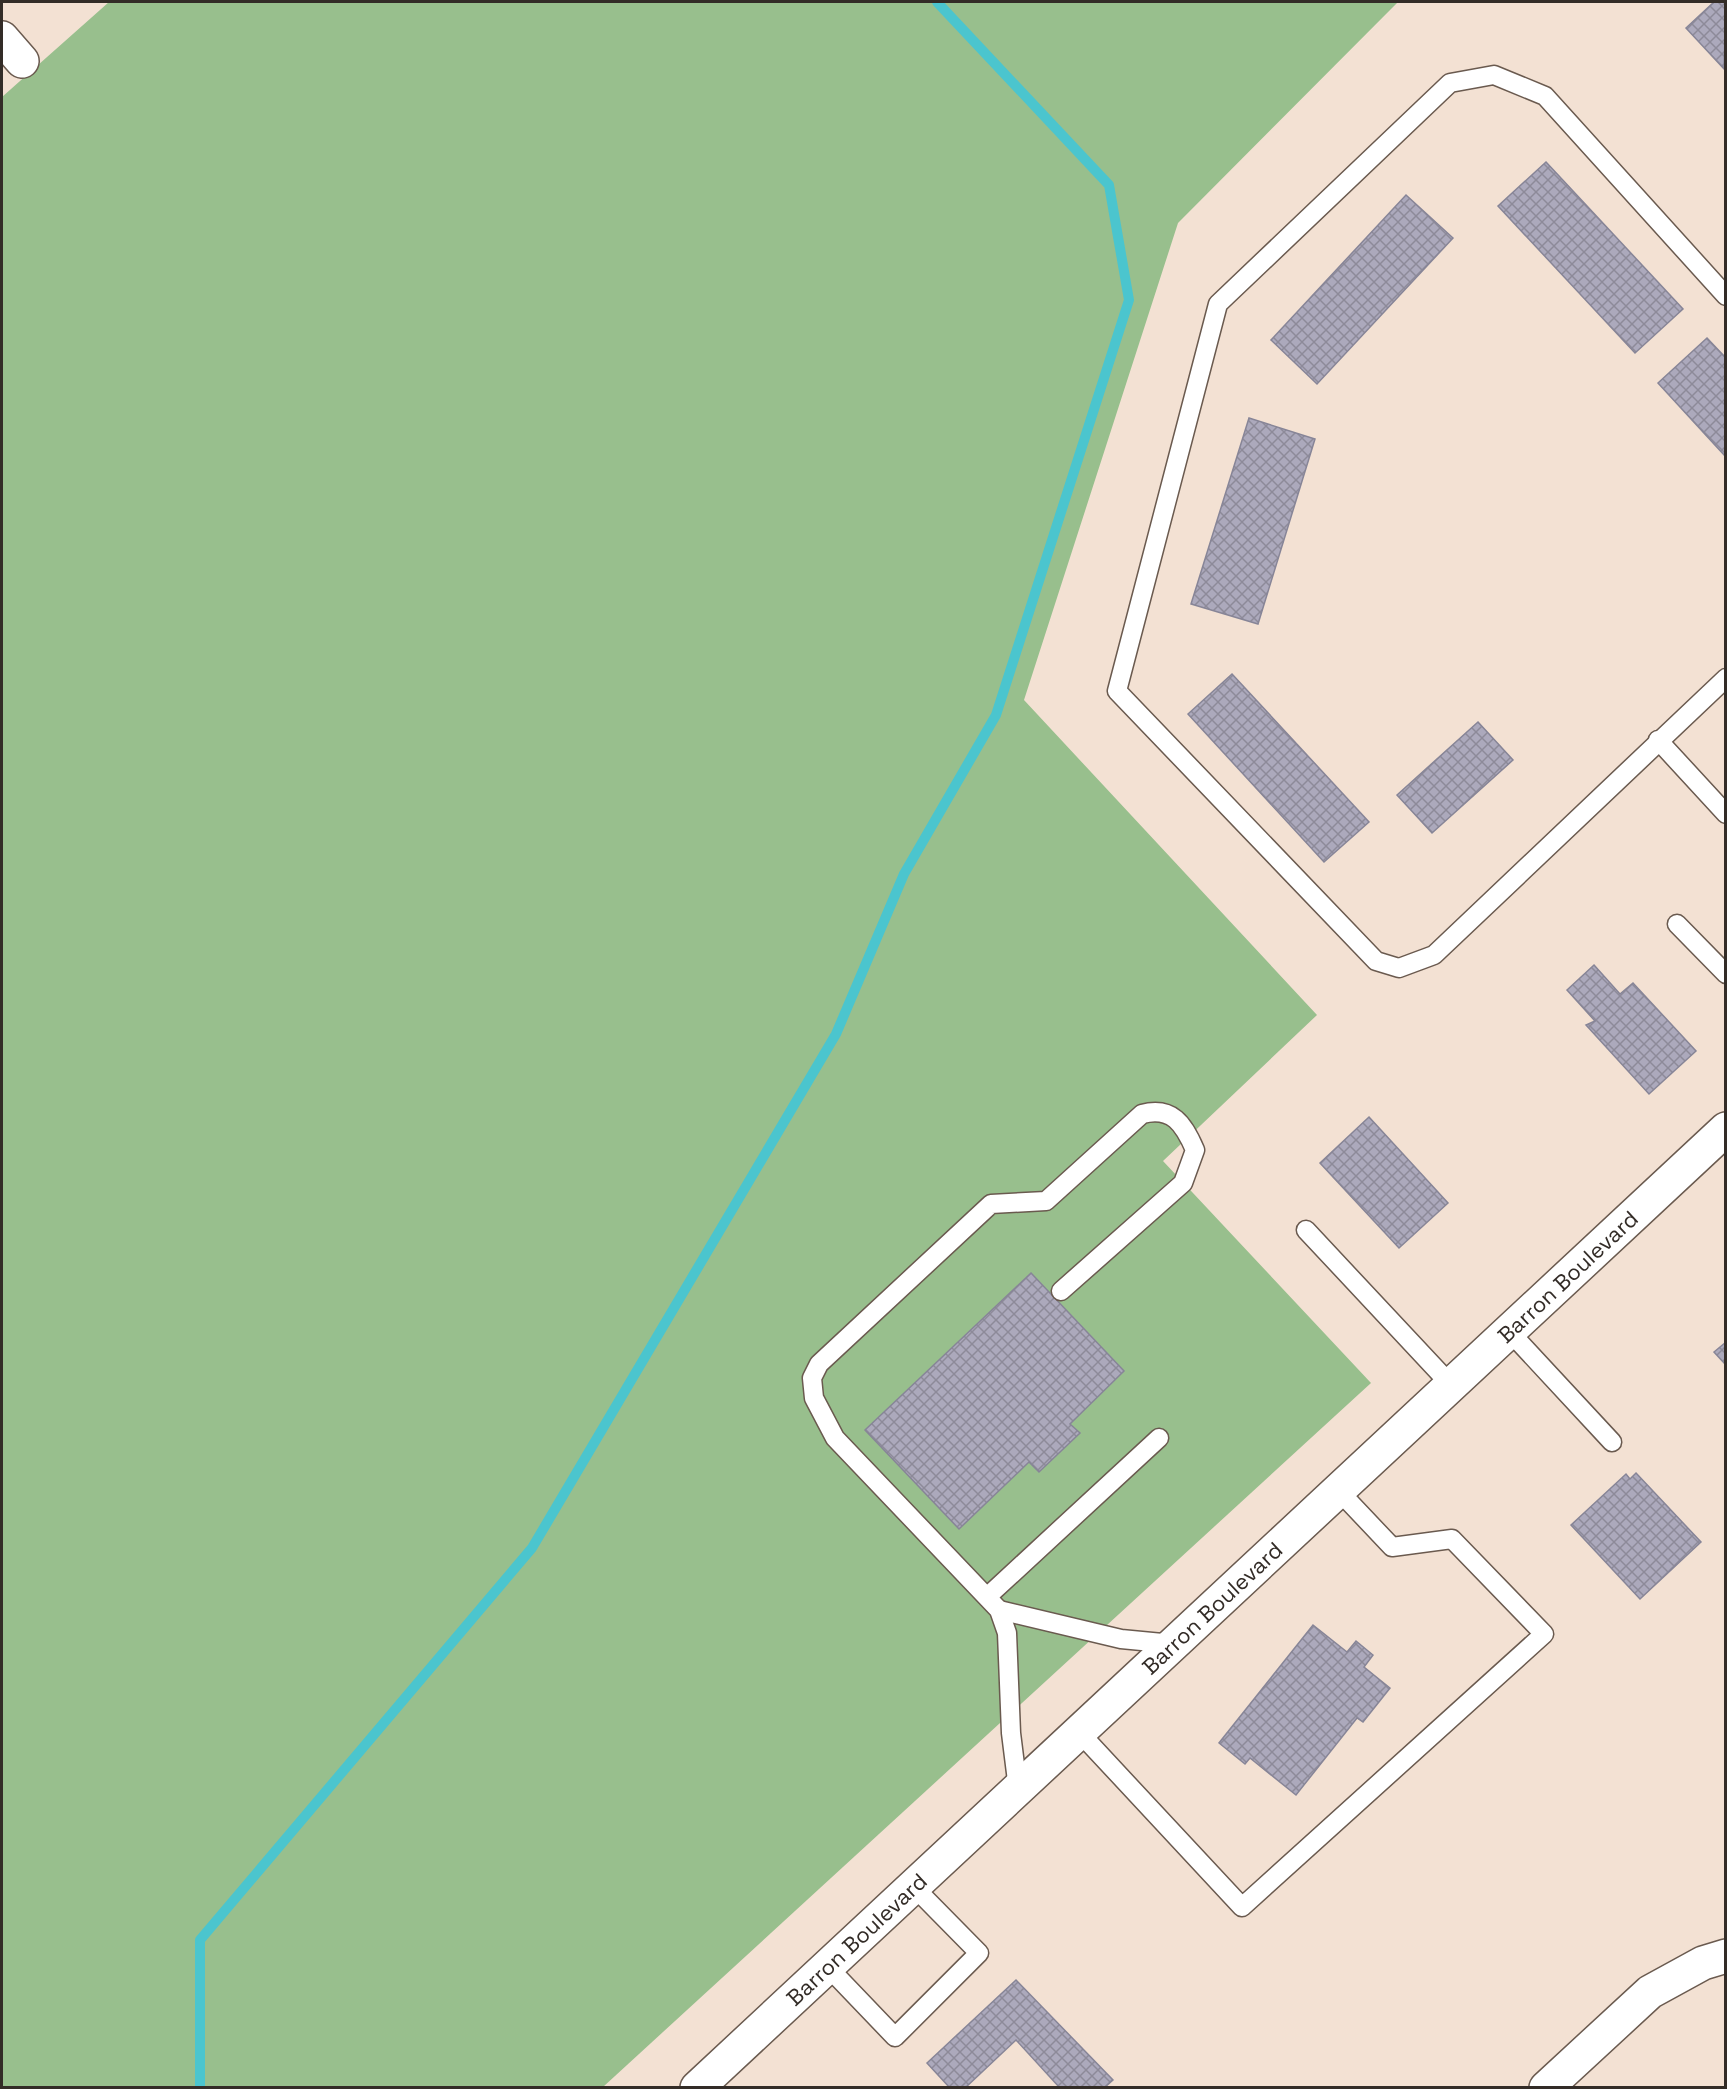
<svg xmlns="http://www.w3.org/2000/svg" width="1727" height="2089" viewBox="0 0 1727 2089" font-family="'Space Grotesk',sans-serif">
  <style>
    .grass { fill: #98bf8d }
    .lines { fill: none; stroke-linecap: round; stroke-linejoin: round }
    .stream { stroke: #4bc5ce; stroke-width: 10 }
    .building { fill: url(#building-cross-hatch); stroke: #878597; stroke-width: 1.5 }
    .service-casing { stroke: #6a5a4f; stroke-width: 21 }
    .minor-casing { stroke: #6a5a4f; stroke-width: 36 }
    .primary-casing { stroke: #6a5a4f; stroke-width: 36 }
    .service { stroke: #fff; stroke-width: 18 }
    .minor { stroke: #fff; stroke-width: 33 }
    .primary { stroke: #fff; stroke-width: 33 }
    .labels { text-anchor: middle; stroke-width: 6; stroke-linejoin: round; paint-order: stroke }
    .street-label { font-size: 22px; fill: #332c27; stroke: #feefe4 }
  </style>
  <defs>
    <pattern id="building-cross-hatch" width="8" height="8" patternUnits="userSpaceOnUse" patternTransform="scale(1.5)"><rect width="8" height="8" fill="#aca9bc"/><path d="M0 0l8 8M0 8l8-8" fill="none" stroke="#8d8a99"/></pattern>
  </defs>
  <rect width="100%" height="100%" fill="#f3e1d3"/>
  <path class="grass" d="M109 2H1398L1178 223 1024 700 1317 1015 1163 1161 1371 1383 603 2087H2V97Z"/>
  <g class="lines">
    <path class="stream" d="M200 2088V1940L532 1548 836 1034 904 874 996 715 1129 300 1109 185 937 2"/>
  </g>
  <g class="building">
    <path d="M1714 2H1726L1724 69 1686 28Z"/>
    <path d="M1546 162 1683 309 1635 353 1498 206Z"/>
    <path d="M1406 195 1453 238 1317 384 1271 340Z"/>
    <path d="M1707 338 1726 358V457L1658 383Z"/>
    <path d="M1249 418 1315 439 1258 624 1191 604Z"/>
    <path d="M1232 674 1369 822 1324 862 1188 714Z"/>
    <path d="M1478 722 1513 760 1432 833 1397 795Z"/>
    <path d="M1594 965 1620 994 1633 983 1696 1051 1649 1094 1586 1025 1595 1021 1567 990Z"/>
    <path d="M1369 1117 1448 1203 1399 1248 1320 1163Z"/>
    <path d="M1031 1273 1124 1371 1070 1424 1080 1433 1039 1472 1029 1462 959 1529 865 1430Z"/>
    <path d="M1726 1342V1365L1714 1352Z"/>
    <path d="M1636 1473 1701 1542 1640 1599 1571 1525 1626 1474 1630 1479Z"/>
    <path d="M1313 1625 1347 1652 1356 1641 1373 1655 1364 1667 1390 1688 1363 1722 1357 1718 1296 1795 1250 1758 1245 1764 1219 1743Z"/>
    <path d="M1016 1980 1113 2080 1104 2088H1060L1016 2040 965 2088H950L927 2063Z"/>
  </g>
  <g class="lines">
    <g class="service-casing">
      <g id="service">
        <path d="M1726 296 1545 96 1494 75 1450 83 1218 304 1117 691 1376 961 1399 968 1434 955 1726 678"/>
        <path d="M1658 740 1726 814"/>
        <path d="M1677 924 1726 974"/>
        <path d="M1306 1230 1451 1385"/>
        <path d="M1509 1331 1612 1442"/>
        <path d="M988 1596 1159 1438"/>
        <path d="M999 1610 1121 1639 1173 1644"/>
        <path d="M1079 1732 1242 1907 1544 1634 1452 1539 1392 1547 1338 1490"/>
        <path d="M1018 1789 1011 1733 1007 1633 999 1610 835 1438 814 1398 812 1378 819 1364 991 1204 1046 1201 1142 1114C1172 1106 1184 1124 1195 1150L1183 1183 1061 1291"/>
        <path d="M827 1966 895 2037 979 1953 913 1886"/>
      </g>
    </g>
    <g class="minor-casing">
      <g id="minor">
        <path d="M2 38 22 61"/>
        <path d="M1546 2088 1650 1992 1703 1963 1726 1956"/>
      </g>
    </g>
    <g class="primary-casing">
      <g id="primary">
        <path id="s1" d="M697 2088 1726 1129"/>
      </g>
    </g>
    <use href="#service" class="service"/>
    <use href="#minor" class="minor"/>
    <use href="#primary" class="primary"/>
  </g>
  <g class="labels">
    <g class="street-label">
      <text dy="8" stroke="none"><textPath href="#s1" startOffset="1190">Barron Boulevard</textPath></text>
      <text dy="8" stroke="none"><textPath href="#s1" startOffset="704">Barron Boulevard</textPath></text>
      <text dy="8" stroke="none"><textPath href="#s1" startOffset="218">Barron Boulevard</textPath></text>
    </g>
  </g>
  <rect width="1727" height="2089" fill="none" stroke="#332c27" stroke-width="6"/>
</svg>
